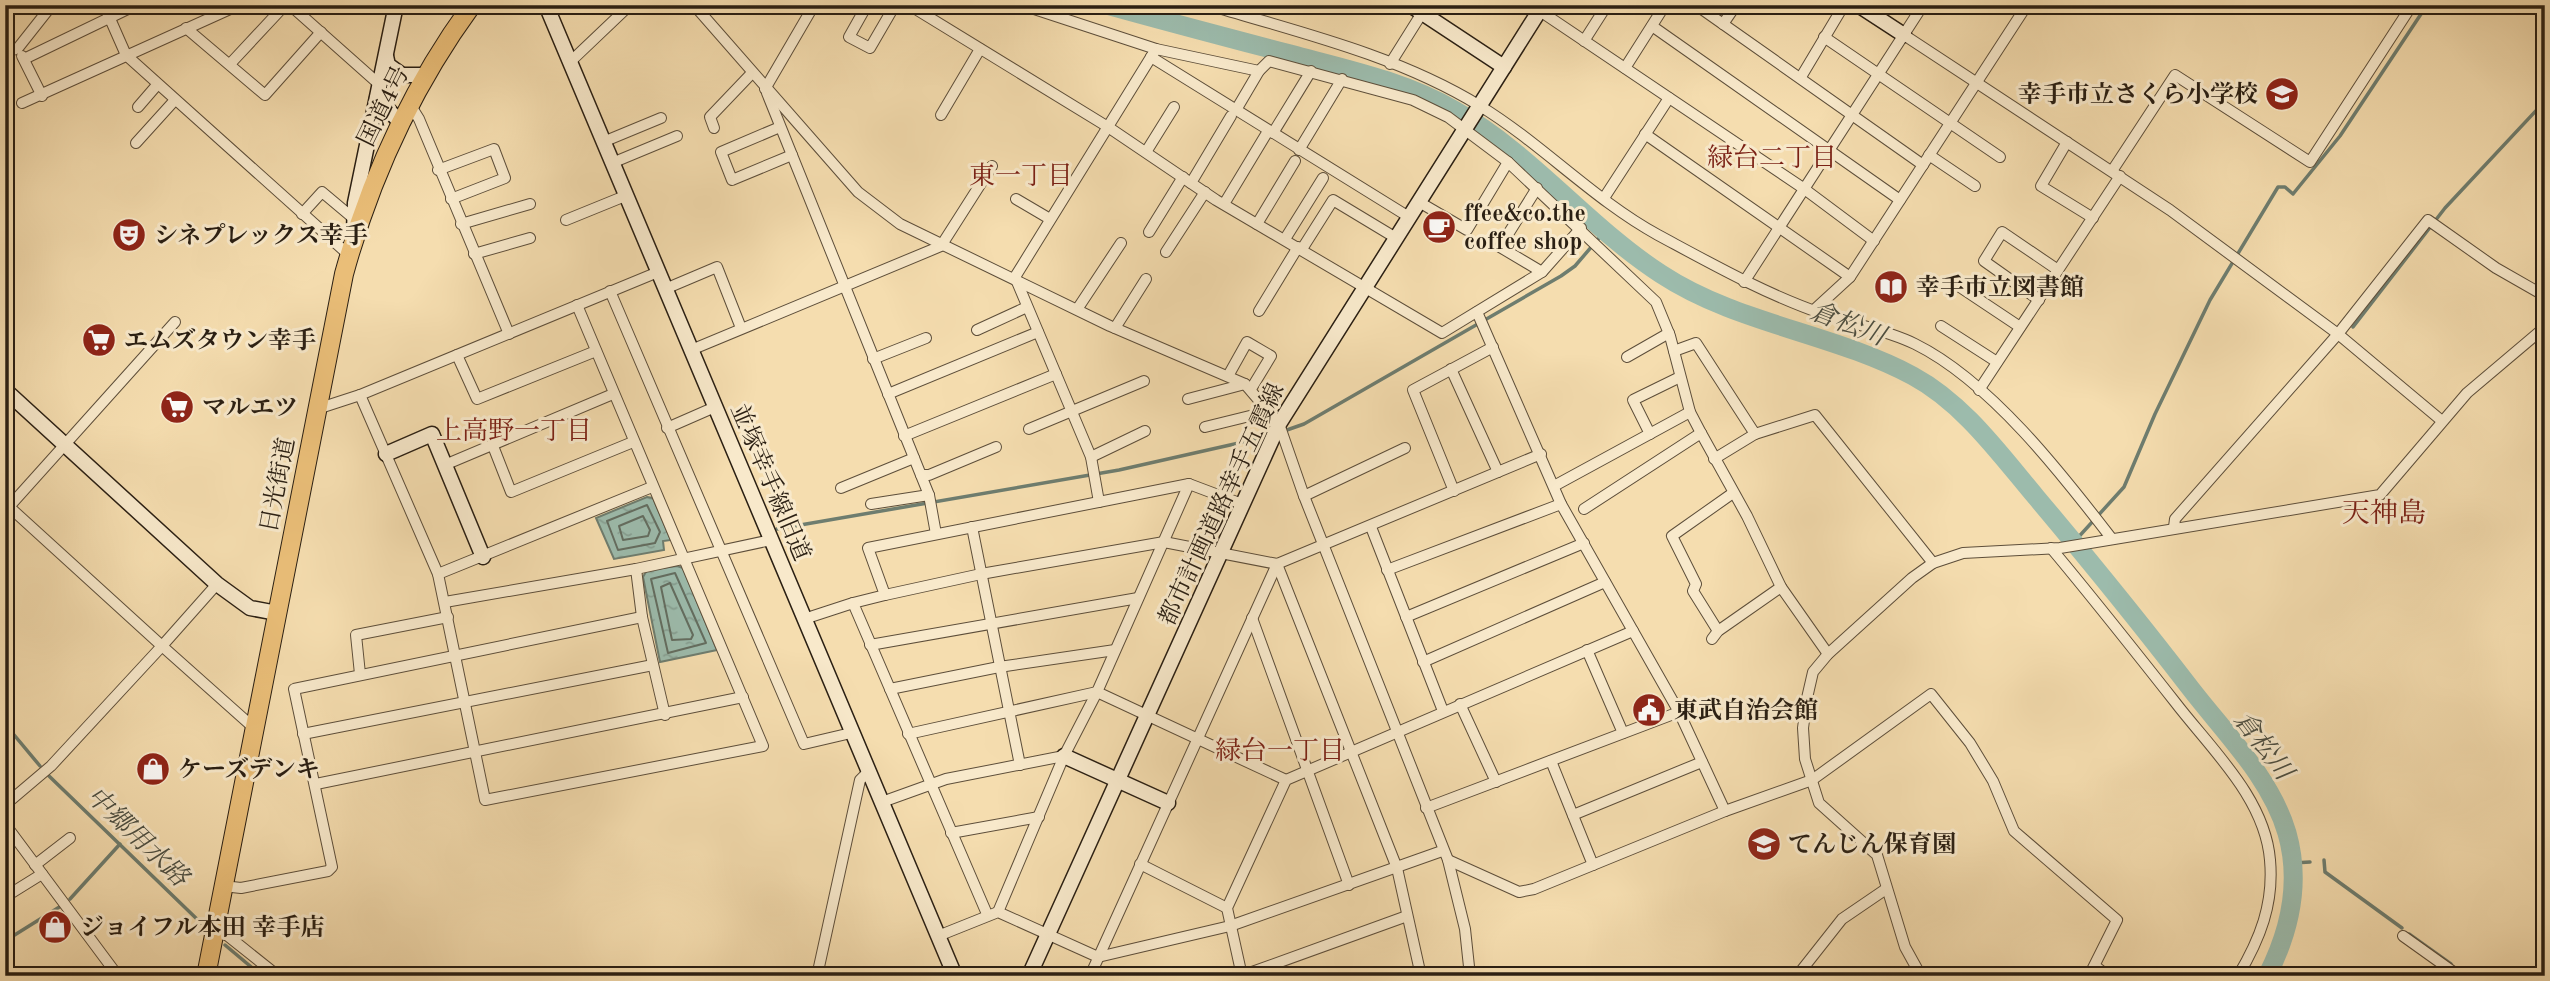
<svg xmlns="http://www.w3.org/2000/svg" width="2550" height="981" viewBox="0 0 2550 981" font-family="'Old Standard TT','Noto Serif JP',serif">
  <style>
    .water { fill: url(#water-ripples); stroke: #6e7d6f; stroke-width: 2 }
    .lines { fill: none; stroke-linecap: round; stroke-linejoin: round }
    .shore { stroke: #636d60; stroke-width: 2 }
    .stream { stroke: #6e7d6f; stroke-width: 3.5 }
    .river { stroke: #9cbbac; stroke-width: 19 }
    .street-casing { stroke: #5d4e3a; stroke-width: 12 }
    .secondary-casing { stroke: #2a1f13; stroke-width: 17 }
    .highway-casing { stroke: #2a1f13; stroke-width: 20 }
    .street { stroke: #f8e9cb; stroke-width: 10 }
    .secondary { stroke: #f8e9cb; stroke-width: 14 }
    .highway { stroke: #eabe78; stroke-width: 18 }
    .labels { text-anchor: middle; stroke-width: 6; stroke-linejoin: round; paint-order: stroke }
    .poi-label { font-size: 24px; font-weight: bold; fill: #2a1f13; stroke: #f8e9cb; text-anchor: start }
    .street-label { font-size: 24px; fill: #2a1f13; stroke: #f8e9cb }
    .neighbourhood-label { font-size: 26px; fill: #7a1f14; stroke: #f8e9cb }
    .water-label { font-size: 26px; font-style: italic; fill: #4c4e41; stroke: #f8e9cb }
    .quarter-label { font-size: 28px; fill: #7a1f14; stroke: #f8e9cb }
  </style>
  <defs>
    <pattern id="water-ripples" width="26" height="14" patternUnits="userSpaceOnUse" patternTransform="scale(1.75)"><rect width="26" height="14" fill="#9cbbac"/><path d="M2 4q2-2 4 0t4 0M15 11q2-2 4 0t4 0" fill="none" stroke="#87a093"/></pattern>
  </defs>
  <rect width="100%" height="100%" fill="#f5ddaf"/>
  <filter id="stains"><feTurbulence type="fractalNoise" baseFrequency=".00286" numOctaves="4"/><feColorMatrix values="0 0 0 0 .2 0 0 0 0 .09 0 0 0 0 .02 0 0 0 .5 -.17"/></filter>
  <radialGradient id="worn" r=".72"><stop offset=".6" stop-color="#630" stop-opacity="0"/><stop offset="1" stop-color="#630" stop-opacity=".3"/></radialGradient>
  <g class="water">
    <path d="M647 497 653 498 671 540 663 541 664 550 614 559 596 518Z"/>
    <path d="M677 566 683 568 717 650 660 662 643 577 647 570Z"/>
  </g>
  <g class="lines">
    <g class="shore">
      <path d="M647 505 660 532 655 543 618 550 607 521Z"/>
      <path d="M643 516 650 530 648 536 623 540 619 526Z"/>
      <path d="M675 573 706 643 668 653 651 579Z"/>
      <path d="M670 583 693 635 691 639 672 640 661 587Z"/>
    </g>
    <g class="stream">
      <path d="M2353 327 2445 208 2545 101"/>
      <path d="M1284 431 1304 424 1561 276 1575 266 1605 231"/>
      <path d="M777 529 1119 470 1270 436"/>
      <path d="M2074 542 2124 487 2155 414 2210 300 2278 187H2285L2293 194 2340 136 2427 5"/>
      <path d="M5 724 40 766"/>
      <path d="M49 776 201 923"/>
      <path d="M2324 860 2325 872 2402 928"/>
      <path d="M2293 863 2310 862"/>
      <path d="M70 899 120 844"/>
      <path d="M2409 934 2451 964"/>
      <path d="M5 941 61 906"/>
      <path d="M225 945 262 976"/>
    </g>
    <path class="river" d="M1107 5C1168 22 1229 38 1290 54 1346 69 1404 81 1454 110 1531 153 1587 226 1661 274 1737 324 1833 333 1913 376 1963 403 1999 453 2036 497 2089 560 2141 624 2191 689 2225 733 2271 778 2287 833 2301 882 2290 931 2267 976"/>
    <g class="street-casing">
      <g id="street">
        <path d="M104 5 126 55 349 255"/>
        <path d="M290 5 380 85"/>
        <path d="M694 5 858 192 900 224 1110 326 1245 384 1279 424 1304 496 1448 860 1465 929 1470 976"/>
        <path d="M867 5 849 37 870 48 895 5"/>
        <path d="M909 5 1108 127 1216 200 1442 333 1542 272 1581 228"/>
        <path d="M1022 5 1156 49 1259 71"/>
        <path d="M1208 5C1299 32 1399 56 1480 106 1542 144 1594 200 1658 235 1712 264 1765 294 1823 314 1852 324 1887 330 1915 344 1990 381 2062 474 2112 539"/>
        <path d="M1696 5 1923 165"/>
        <path d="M1540 11 1803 188 1874 241"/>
        <path d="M1723 24 1736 5"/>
        <path d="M1652 26 1900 200"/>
        <path d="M186 28 265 95 321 32"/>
        <path d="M1904 35 2170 210 2338 334 2442 421"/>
        <path d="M1824 37 2000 157"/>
        <path d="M1584 41 1607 5"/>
        <path d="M5 53 18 48 52 5"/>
        <path d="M22 56 42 96"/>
        <path d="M1151 57 1409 217"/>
        <path d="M24 59 136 5"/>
        <path d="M570 62 630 5"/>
        <path d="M230 64 285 5"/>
        <path d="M1390 64 1427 5"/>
        <path d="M1625 68 1665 5"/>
        <path d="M1801 77 1844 5"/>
        <path d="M765 89 814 5"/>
        <path d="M767 93 929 495 936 534"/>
        <path d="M22 103 239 5"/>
        <path d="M409 103 419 119 509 334"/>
        <path d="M138 107 157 85"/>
        <path d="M1236 110 1259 71 1269 61 1413 100 1448 117 1508 162 1656 302 1670 336 1690 412 1701 433 1747 516 1781 587 1828 654"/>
        <path d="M941 115 980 49"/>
        <path d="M780 127 721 152 732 180 792 155"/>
        <path d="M714 128 710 117 752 73"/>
        <path d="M1273 133 1311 71"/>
        <path d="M1645 134 1850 277"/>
        <path d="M603 142 661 118"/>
        <path d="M2067 142 2041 186 2093 218"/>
        <path d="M136 143 174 101"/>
        <path d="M1299 150 1342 79"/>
        <path d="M1146 152 1174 107"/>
        <path d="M1929 155 1975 186"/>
        <path d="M612 163 677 136"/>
        <path d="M438 170 494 149 505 178 451 199"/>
        <path d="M2112 171 2175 75 2310 162 2412 5"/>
        <path d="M1191 183 1231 116"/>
        <path d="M1537 188 1500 247 1542 272"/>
        <path d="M1604 198 1669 98"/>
        <path d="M1016 199 1050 219"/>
        <path d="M1419 202 1467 230 1508 162"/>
        <path d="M1224 204 1268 131"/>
        <path d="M302 214 322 192 353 218"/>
        <path d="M566 220 625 196"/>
        <path d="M461 224 530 204"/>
        <path d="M1257 224 1295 161"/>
        <path d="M1149 232 1183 177"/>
        <path d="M1285 239 1323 178"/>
        <path d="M1302 249 1333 200 1396 238"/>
        <path d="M1166 252 1205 192"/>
        <path d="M474 254 530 238"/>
        <path d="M1015 277 1156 49"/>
        <path d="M1015 277 1091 457 1099 502"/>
        <path d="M1744 282 1923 5"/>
        <path d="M1960 287 2020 327"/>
        <path d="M665 289 717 267 741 328"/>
        <path d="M610 291 804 744 851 733"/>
        <path d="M2039 300 1984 261 2002 232 2058 270"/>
        <path d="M1078 308 1121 243"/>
        <path d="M1814 310 1850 277 2027 5"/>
        <path d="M1259 311 1298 247"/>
        <path d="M1477 312 1561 504 1679 712 1725 811"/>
        <path d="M1941 326 1997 362"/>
        <path d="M1115 328 1146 279"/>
        <path d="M977 330 1027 307"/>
        <path d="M691 350 941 246 992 166"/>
        <path d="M1674 351 1696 343 1755 434 1815 415 1933 563"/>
        <path d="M457 355 477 399 596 351"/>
        <path d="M1627 357 1669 333"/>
        <path d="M873 359 926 338"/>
        <path d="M1451 369 1498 472"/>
        <path d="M1228 376 1247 342 1271 356 1251 389"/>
        <path d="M1979 390 2120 176"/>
        <path d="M888 394 1038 332"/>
        <path d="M360 395 438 574 485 800 763 746 577 305"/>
        <path d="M1188 399 1245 384"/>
        <path d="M317 409 360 395 658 272"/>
        <path d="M1205 427 1270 411"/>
        <path d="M667 428 715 407"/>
        <path d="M1029 429 1144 381"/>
        <path d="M1650 434 1633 400 1680 377"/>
        <path d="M904 436 1056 374"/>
        <path d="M493 446 511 492 633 442"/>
        <path d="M1091 457 1145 431"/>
        <path d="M1714 459 1755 434"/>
        <path d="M447 464 613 394"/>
        <path d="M921 475H929L996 447"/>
        <path d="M1554 486 1690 412"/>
        <path d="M841 488 914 458"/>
        <path d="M1454 491 1413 390 1493 347"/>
        <path d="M1304 496 1405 448"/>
        <path d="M5 503 162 646 51 766 5 805"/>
        <path d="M871 504 929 495"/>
        <path d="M7 509 175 322"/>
        <path d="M1584 509 1701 433"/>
        <path d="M972 527 1020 765"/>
        <path d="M1371 527 1443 711"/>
        <path d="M2174 527 2175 519 2338 334 2428 220 2496 268 2545 296"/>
        <path d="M2051 548C2093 598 2134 650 2175 702 2211 749 2265 798 2270 860 2274 904 2260 939 2238 976"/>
        <path d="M1277 564 1397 868 1421 976"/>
        <path d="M636 569 642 617 665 715"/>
        <path d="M1387 570 1561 504"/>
        <path d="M438 574 652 487"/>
        <path d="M217 584 162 646 254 728"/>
        <path d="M885 595 981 574 1164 542 1277 564 1541 454"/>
        <path d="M445 602 636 569 771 540"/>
        <path d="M1406 617 1584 543"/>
        <path d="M1252 618 1349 885"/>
        <path d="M804 619 853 603"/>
        <path d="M1718 631 1693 591 1696 584 1672 536 1733 493"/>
        <path d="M1712 639 1718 631 1781 587"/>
        <path d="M870 645 1138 598"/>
        <path d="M1587 650 1623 733"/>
        <path d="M1423 662 1605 582"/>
        <path d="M360 674 356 635 448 617"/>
        <path d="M890 689 999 667 1115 650"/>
        <path d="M1460 704 1496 782"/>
        <path d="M303 734 653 665"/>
        <path d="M908 734 1097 692 1286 780"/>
        <path d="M1551 761 1593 865"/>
        <path d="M316 784 743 697"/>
        <path d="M882 802 946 779 1064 756"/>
        <path d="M1426 808 1679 712"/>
        <path d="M1573 815 1702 762"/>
        <path d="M5 824 118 976"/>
        <path d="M951 833 1039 817"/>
        <path d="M1448 860 1519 892 1534 889 1725 811 1812 780 1931 694 1970 743 1993 781 2014 831 2117 920 2089 976"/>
        <path d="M1140 864 1227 908"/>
        <path d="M35 865 70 838"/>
        <path d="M223 886 241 888 328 871 332 867 294 689 642 617"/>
        <path d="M5 897 42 874"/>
        <path d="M998 912 1064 756 1097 692 1189 484"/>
        <path d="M987 914 853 603 885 595 868 548 1189 484 1242 504"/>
        <path d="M215 930 228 936 278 976"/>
        <path d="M938 936 998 912 1098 957 1230 926 1442 851"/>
        <path d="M2403 936 2459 976"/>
        <path d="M2095 966 2108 976"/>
        <path d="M817 976 860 780 868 772"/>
        <path d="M1090 976 1277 564"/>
        <path d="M1241 976 1407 916"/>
        <path d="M1242 976 1227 908 1286 780 1633 631"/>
        <path d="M1399 976 1420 970"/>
        <path d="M1797 976 1842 919 1886 889"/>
        <path d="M1921 976 1905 947 1877 855 1819 803 1805 759 1803 728 1807 698 1813 672 1828 654 1912 578 1933 563 1963 553 2060 548 2380 495 2467 393 2545 327"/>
      </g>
    </g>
    <g class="secondary-casing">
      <g id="secondary">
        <path d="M546 5 955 976"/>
        <path d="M1410 5 1504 67"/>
        <path d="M1858 5 1904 35"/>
        <path d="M386 56 388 65 402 75H425"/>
        <path d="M377 98 400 122"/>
        <path d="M354 231 355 203 396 5"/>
        <path d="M5 390 217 584 250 608 277 613"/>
        <path d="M386 454 432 434 483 557"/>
        <path d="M1064 756 1168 803"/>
        <path d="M1029 976 1279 424 1543 5"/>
      </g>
    </g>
    <g class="highway-casing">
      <path id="highway" d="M206 976 344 274C371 176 412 87 472 5"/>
    </g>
    <use href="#street" class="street"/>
    <use href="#secondary" class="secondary"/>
    <use href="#highway" class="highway"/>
  </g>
  <defs>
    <g id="school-disc" transform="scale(1.75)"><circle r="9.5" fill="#8f2418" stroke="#f8e9cb"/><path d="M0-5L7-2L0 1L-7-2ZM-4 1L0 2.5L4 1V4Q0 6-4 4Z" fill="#fff"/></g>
    <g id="cafe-disc" transform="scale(1.75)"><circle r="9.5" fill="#8f2418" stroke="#f8e9cb"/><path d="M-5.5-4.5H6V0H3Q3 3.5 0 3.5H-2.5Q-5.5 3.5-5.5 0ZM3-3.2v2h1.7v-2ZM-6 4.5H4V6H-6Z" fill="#fff"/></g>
    <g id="theatre-disc" transform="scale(1.75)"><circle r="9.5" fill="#8f2418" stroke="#f8e9cb"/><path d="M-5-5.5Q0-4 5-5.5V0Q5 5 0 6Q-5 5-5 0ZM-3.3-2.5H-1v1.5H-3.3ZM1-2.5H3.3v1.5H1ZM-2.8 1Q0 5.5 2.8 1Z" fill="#fff"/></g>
    <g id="library-disc" transform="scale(1.75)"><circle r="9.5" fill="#8f2418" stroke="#f8e9cb"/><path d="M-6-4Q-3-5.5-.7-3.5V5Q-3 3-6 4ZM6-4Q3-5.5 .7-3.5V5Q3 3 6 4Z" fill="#fff"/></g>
    <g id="supermarket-disc" transform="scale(1.75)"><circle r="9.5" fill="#8f2418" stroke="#f8e9cb"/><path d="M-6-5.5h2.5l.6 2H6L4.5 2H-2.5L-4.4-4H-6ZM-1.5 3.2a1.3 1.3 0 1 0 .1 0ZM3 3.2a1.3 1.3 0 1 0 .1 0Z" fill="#fff"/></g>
    <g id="civic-disc" transform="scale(1.75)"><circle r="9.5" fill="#8f2418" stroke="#f8e9cb"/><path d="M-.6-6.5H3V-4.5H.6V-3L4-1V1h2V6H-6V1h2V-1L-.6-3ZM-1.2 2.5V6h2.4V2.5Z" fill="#fff"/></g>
    <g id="shop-disc" transform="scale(1.75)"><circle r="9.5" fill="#8f2418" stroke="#f8e9cb"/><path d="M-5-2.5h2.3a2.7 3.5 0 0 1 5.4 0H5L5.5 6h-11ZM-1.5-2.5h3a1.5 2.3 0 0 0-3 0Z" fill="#fff"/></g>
  </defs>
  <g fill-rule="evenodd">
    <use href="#school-disc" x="2282" y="94"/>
    <use href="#cafe-disc" x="1439" y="227"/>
    <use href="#theatre-disc" x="129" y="235"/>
    <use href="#library-disc" x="1891" y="287"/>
    <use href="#supermarket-disc" x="99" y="340"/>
    <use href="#supermarket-disc" x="177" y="407"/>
    <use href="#civic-disc" x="1649" y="710"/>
    <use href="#shop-disc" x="153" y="769"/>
    <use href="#school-disc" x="1764" y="844"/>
    <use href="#shop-disc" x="55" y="927"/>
  </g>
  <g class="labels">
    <g class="poi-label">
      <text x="2258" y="102" text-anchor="end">幸手市立さくら小学校</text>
      <text x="1464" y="221">ffee&amp;co.the<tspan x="1464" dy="28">coffee shop</tspan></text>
      <text x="154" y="243">シネプレックス幸手</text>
      <text x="1916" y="295">幸手市立図書館</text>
      <text x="124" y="348">エムズタウン幸手</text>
      <text x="202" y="415">マルエツ</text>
      <text x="1674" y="718">東武自治会館</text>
      <text x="178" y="777">ケーズデンキ</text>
      <text x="1788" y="852">てんじん保育園</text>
      <text x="80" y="935">ジョイフル本田 幸手店</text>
    </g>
    <g class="street-label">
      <text transform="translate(383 106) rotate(-64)" y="8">国道4号</text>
      <text transform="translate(771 482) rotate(67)" y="8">並塚幸手線旧道</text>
      <text transform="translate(277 485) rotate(-79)" y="8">日光街道</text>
      <text transform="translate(1221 504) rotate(-65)" y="8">都市計画道路幸手五霞線</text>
    </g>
    <g class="neighbourhood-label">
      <text x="1772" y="166">緑台二丁目</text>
      <text x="1021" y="184">東一丁目</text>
      <text x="514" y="439">上高野一丁目</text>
      <text x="1280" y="759">緑台一丁目</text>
    </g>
    <g class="water-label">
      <text transform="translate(1848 323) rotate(21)" y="9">倉松川</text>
      <text transform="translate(2264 745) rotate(53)" y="9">倉松川</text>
      <text transform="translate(138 836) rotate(44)" y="9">中郷用水路</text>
    </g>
    <g class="quarter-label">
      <text x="2384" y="522">天神島</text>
    </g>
  </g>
  <rect width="2550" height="981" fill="none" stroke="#f5ddaf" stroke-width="28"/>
  <rect x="7" y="7" width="2536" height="967" fill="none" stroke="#2a1f13" stroke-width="3.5"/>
  <rect x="14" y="14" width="2522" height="953" fill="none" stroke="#2a1f13" stroke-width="2"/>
  <rect width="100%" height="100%" filter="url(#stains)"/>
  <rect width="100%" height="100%" fill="url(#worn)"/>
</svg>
